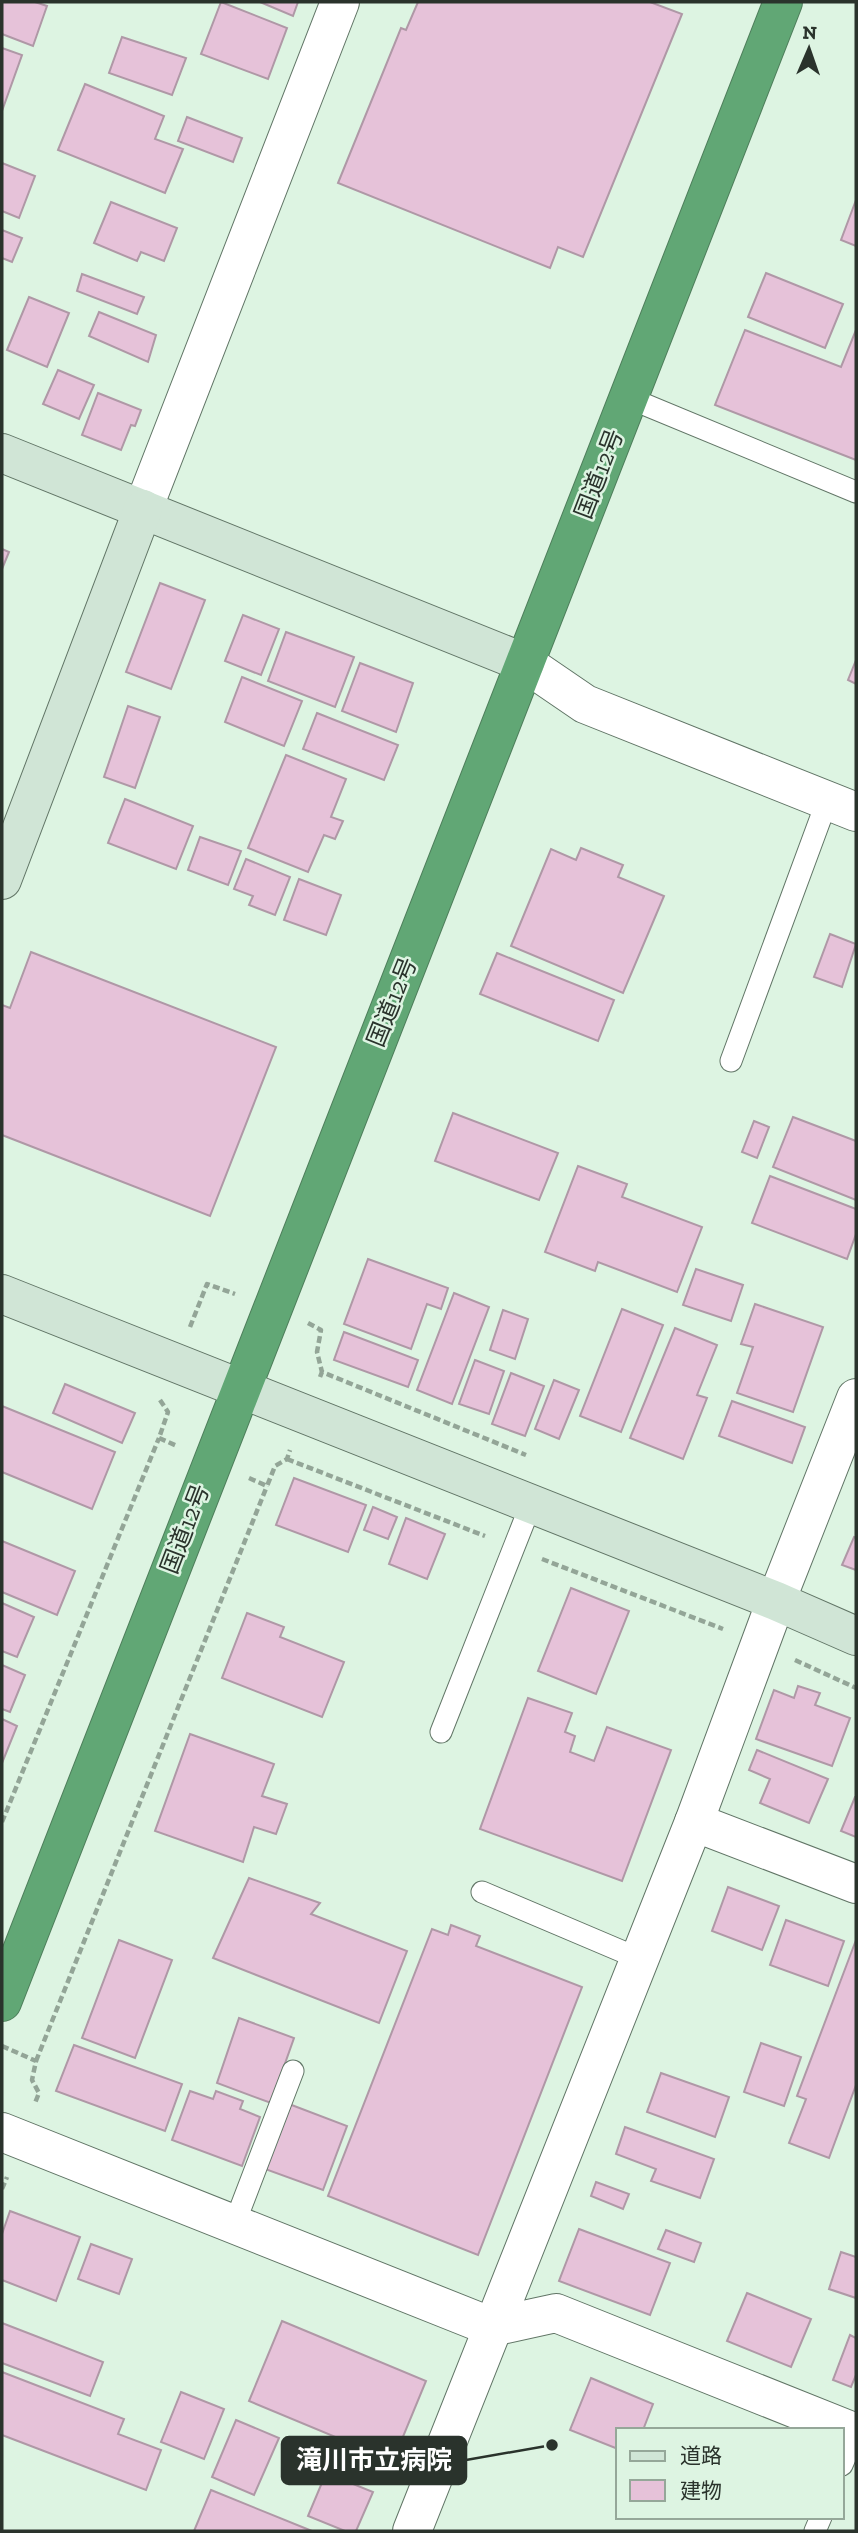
<svg xmlns="http://www.w3.org/2000/svg" width="858" height="2533" viewBox="0 0 858 2533" font-family="'Zilla Slab','Noto Sans JP',serif">
  <style>
    .building { fill: #e6c2d9; stroke: #af98a6; stroke-width: 2 }
    .lines { fill: none; stroke-linecap: round; stroke-linejoin: round }
    .lane-casing { stroke: #617566; stroke-width: 23 }
    .street-casing { stroke: #617566; stroke-width: 40 }
    .secondary-casing { stroke: #617566; stroke-width: 40 }
    .highway-casing { stroke: #4e7e5b; stroke-width: 40 }
    .path { stroke: #93a597; stroke-width: 4.5; stroke-dasharray: 7 3.5; stroke-linecap: butt }
    .lane { stroke: #fff; stroke-width: 21 }
    .street { stroke: #fff; stroke-width: 38 }
    .secondary { stroke: #d0e5d6; stroke-width: 38 }
    .highway { stroke: #61a775; stroke-width: 38 }
    .labels { text-anchor: middle; stroke-width: 5; stroke-linejoin: round; paint-order: stroke }
    .street-label { font-size: 24px; fill: #2a332c; stroke: #ddf4e2 }
    .leader { fill: none; stroke: #2a332c; stroke-width: 2.5 }
    .callout-dot { fill: #2a332c; stroke: #ddf4e2; stroke-width: 2.5 }
    .callout { fill: #2a332c; stroke: #2a332c; stroke-width: 2.5 }
    .callout-label { font-size: 26px; text-anchor: middle; font-weight: bold; fill: #fff }
  </style>
  <rect width="100%" height="100%" fill="#ddf4e2"/>
  <g class="building">
    <path d="M2 2H35L47 6 33 46 2 34Z"/>
    <path d="M221 2 287 28 268 79 201 54Z"/>
    <path d="M260 2H298L293 16Z"/>
    <path d="M418 2H650L682 14 583 257 558 247 550 268 338 183 401 28 406 30Z"/>
    <path d="M122 37 186 58 172 95 109 73Z"/>
    <path d="M2 48 22 55 2 111Z"/>
    <path d="M85 84 164 116 155 139 183 149 165 193 58 150Z"/>
    <path d="M187 117 242 138 233 162 178 141Z"/>
    <path d="M2 163 35 176 19 218 2 211Z"/>
    <path d="M856 200V246L841 240Z"/>
    <path d="M111 202 177 228 164 261 141 252 137 261 94 243Z"/>
    <path d="M2 230 22 238 12 262 2 258Z"/>
    <path d="M766 273 843 304 825 348 748 317Z"/>
    <path d="M82 274 144 297 137 314 77 291Z"/>
    <path d="M29 297 69 313 47 367 7 350Z"/>
    <path d="M99 312 156 335 148 362 89 336Z"/>
    <path d="M745 330 841 367 856 330V460L715 405Z"/>
    <path d="M58 370 94 385 79 419 43 404Z"/>
    <path d="M98 393 141 410 135 426 131 425 121 450 82 435Z"/>
    <path d="M2 549 9 552 2 569Z"/>
    <path d="M160 583 205 600 171 689 126 672Z"/>
    <path d="M243 615 279 629 261 675 225 661Z"/>
    <path d="M286 632 354 657 335 707 268 681Z"/>
    <path d="M856 660V684L848 680Z"/>
    <path d="M360 663 413 683 396 732 342 711Z"/>
    <path d="M242 677 302 701 284 746 225 722Z"/>
    <path d="M128 706 160 717 135 788 104 777Z"/>
    <path d="M317 713 398 745 384 780 303 749Z"/>
    <path d="M286 755 346 779 331 817 343 821 335 839 324 835 308 872 248 848Z"/>
    <path d="M125 799 193 826 176 869 108 843Z"/>
    <path d="M200 837 241 851 228 885 188 870Z"/>
    <path d="M581 848 623 865 618 877 664 896 623 993 511 946 551 849 576 860Z"/>
    <path d="M246 859 290 877 275 915 249 905 253 896 234 889Z"/>
    <path d="M299 879 341 895 326 935 284 920Z"/>
    <path d="M830 934 856 944 842 987 814 977Z"/>
    <path d="M31 952 276 1047 210 1216 2 1135V1005L10 1008Z"/>
    <path d="M497 953 614 1000 598 1041 480 994Z"/>
    <path d="M453 1113 558 1153 539 1200 435 1161Z"/>
    <path d="M793 1117 856 1141V1200L773 1167Z"/>
    <path d="M754 1121 769 1127 757 1158 742 1152Z"/>
    <path d="M578 1166 627 1184 622 1197 702 1227 677 1292 598 1262 595 1271 545 1252Z"/>
    <path d="M770 1176 856 1209V1234L847 1259 752 1223Z"/>
    <path d="M368 1259 448 1288 441 1309 427 1304 411 1349 344 1324Z"/>
    <path d="M696 1269 743 1285 731 1321 683 1305Z"/>
    <path d="M454 1293 489 1307 452 1404 417 1390Z"/>
    <path d="M755 1304 823 1327 793 1412 737 1393 753 1347 741 1344Z"/>
    <path d="M622 1309 663 1325 621 1432 580 1416Z"/>
    <path d="M503 1310 528 1319 515 1359 490 1350Z"/>
    <path d="M675 1328 717 1345 697 1395 707 1398 683 1459 630 1438Z"/>
    <path d="M344 1332 418 1360 408 1387 334 1360Z"/>
    <path d="M475 1360 504 1371 489 1414 459 1404Z"/>
    <path d="M511 1373 544 1386 525 1436 492 1424Z"/>
    <path d="M554 1380 579 1390 559 1439 535 1429Z"/>
    <path d="M65 1384 135 1413 122 1443 53 1413Z"/>
    <path d="M732 1401 805 1427 792 1463 719 1436Z"/>
    <path d="M2 1406 115 1452 92 1509 2 1472Z"/>
    <path d="M294 1478 366 1505 348 1552 276 1525Z"/>
    <path d="M373 1507 397 1517 388 1539 364 1530Z"/>
    <path d="M406 1518 445 1534 427 1579 389 1564Z"/>
    <path d="M854 1537 856 1538V1570L842 1565Z"/>
    <path d="M2 1541 75 1571 57 1615 2 1592Z"/>
    <path d="M571 1588 629 1611 596 1694 538 1671Z"/>
    <path d="M2 1603 34 1617 17 1657 2 1651Z"/>
    <path d="M247 1613 284 1627 280 1637 344 1662 322 1717 222 1678Z"/>
    <path d="M2 1665 25 1675 10 1712 2 1709Z"/>
    <path d="M798 1686 820 1693 815 1705 850 1718 832 1766 756 1739 774 1690 794 1698Z"/>
    <path d="M528 1698 572 1713 565 1732 575 1736 570 1752 594 1761 607 1727 671 1750 622 1881 480 1829Z"/>
    <path d="M2 1719 17 1726 2 1763Z"/>
    <path d="M190 1734 274 1764 262 1796 287 1804 276 1834 254 1827 243 1862 155 1831Z"/>
    <path d="M757 1750 828 1779 809 1823 760 1803 770 1779 749 1770Z"/>
    <path d="M855 1797H856V1837L841 1831Z"/>
    <path d="M249 1878 320 1903 311 1914 407 1951 379 2023 213 1958Z"/>
    <path d="M728 1887 779 1906 762 1950 712 1931Z"/>
    <path d="M786 1920 844 1941 828 1986 770 1965Z"/>
    <path d="M451 1925 480 1936 476 1946 582 1987 478 2255 328 2196 432 1929 448 1935Z"/>
    <path d="M119 1940 172 1960 135 2058 82 2038Z"/>
    <path d="M856 1940V2085L829 2158 789 2143 806 2099 797 2096Z"/>
    <path d="M239 2018 294 2038 271 2103 217 2083Z"/>
    <path d="M761 2043 801 2057 784 2106 744 2092Z"/>
    <path d="M74 2045 182 2084 165 2131 56 2091Z"/>
    <path d="M661 2073 729 2097 715 2137 647 2112Z"/>
    <path d="M190 2091 213 2099 216 2091 243 2101 240 2109 260 2117 242 2166 172 2140Z"/>
    <path d="M289 2104 347 2126 323 2190 265 2169Z"/>
    <path d="M625 2127 714 2159 700 2198 651 2181 656 2169 616 2154Z"/>
    <path d="M596 2182 629 2194 623 2209 591 2196Z"/>
    <path d="M10 2211 80 2237 56 2301 2 2280V2234Z"/>
    <path d="M579 2229 670 2263 650 2315 559 2281Z"/>
    <path d="M666 2230 701 2243 694 2262 658 2249Z"/>
    <path d="M91 2244 132 2259 119 2294 78 2279Z"/>
    <path d="M841 2252 856 2257V2298L829 2289Z"/>
    <path d="M747 2293 811 2319 791 2367 727 2341Z"/>
    <path d="M282 2321 426 2381 393 2461 249 2401Z"/>
    <path d="M2 2323 103 2362 90 2396 2 2363Z"/>
    <path d="M850 2335 856 2338V2375L851 2387 833 2380Z"/>
    <path d="M2 2372 124 2419 118 2434 161 2450 146 2490 2 2435Z"/>
    <path d="M591 2378 653 2404 643 2430H618V2449L570 2430Z"/>
    <path d="M181 2392 224 2409 204 2459 161 2442Z"/>
    <path d="M236 2420 279 2438 254 2495 212 2477Z"/>
    <path d="M326 2473 373 2492 356 2531H345L308 2516Z"/>
    <path d="M211 2490 312 2531H194Z"/>
  </g>
  <g class="lines">
    <g class="lane-casing">
      <g id="lane">
        <path d="M629 398 856 492"/>
        <path d="M731 1061 827 801"/>
        <path d="M441 1732 531 1504"/>
        <path d="M482 1892 640 1959"/>
        <path d="M234 2225 293 2071"/>
        <path d="M842 2465 856 2432"/>
        <path d="M815 2531 821 2517"/>
      </g>
    </g>
    <g class="street-casing">
      <g id="street">
        <path d="M143 509 340 2"/>
        <path d="M525 663 585 704 856 812"/>
        <path d="M694 1822 856 1884"/>
        <path d="M2 2132 492 2327 556 2313 856 2433"/>
        <path d="M412 2531 694 1822 776 1601 856 1398"/>
      </g>
    </g>
    <g class="secondary-casing">
      <g id="secondary">
        <path d="M2 453 525 663"/>
        <path d="M2 880 143 509"/>
        <path d="M2 1294 776 1601 856 1636"/>
      </g>
    </g>
    <g class="highway-casing">
      <path id="highway" d="M2 2002 783 2"/>
    </g>
    <g class="path">
      <path d="M308 1323 321 1330 317 1352 322 1372"/>
      <path d="M190 1327 207 1284 235 1294"/>
      <path d="M320 1377 322 1372 526 1455"/>
      <path d="M160 1400 168 1412 159 1438 177 1446"/>
      <path d="M287 1459 485 1536"/>
      <path d="M249 1478 267 1486 275 1466 287 1459 290 1450"/>
      <path d="M542 1559 723 1629"/>
      <path d="M795 1660 856 1688"/>
      <path d="M2 1822 159 1438"/>
      <path d="M2 2046 36 2061 32 2080 39 2093 35 2103"/>
      <path d="M36 2061 267 1486"/>
      <path d="M2 2189 7 2177"/>
    </g>
    <use href="#lane" class="lane"/>
    <use href="#street" class="street"/>
    <use href="#secondary" class="secondary"/>
    <use href="#highway" class="highway"/>
  </g>
  <g class="labels">
    <g class="street-label">
      <text transform="translate(599 474) rotate(-69)" y="8">国道12号</text>
      <text transform="translate(392 1002) rotate(-68)" y="8">国道12号</text>
      <text transform="translate(185 1529) rotate(-69)" y="8">国道12号</text>
    </g>
  </g>
  <path class="leader" d="M552 2445L466 2460"/>
  <circle class="callout-dot" cx="552" cy="2445" r="7"/>
  <rect class="callout" x="282" y="2437" width="184" height="47" rx="7"/>
  <g class="callout-label">
    <text x="374" y="2469">滝川市立病院</text>
  </g>
  <rect width="858" height="2533" fill="none" stroke="#2a332c" stroke-width="7"/>
  <rect x="616" y="2428" width="228" height="91" fill="#ddf4e2" stroke="#95a799" stroke-width="2"/>
  <rect x="630" y="2451" width="35" height="10" fill="#d0e5d6" stroke="#95a799" stroke-width="2"/>
  <text x="680" y="2463" font-size="21" fill="#2a332c">道路</text>
  <rect x="630" y="2480" width="35" height="21" fill="#e6c2d9" stroke="#95a799" stroke-width="2"/>
  <text x="680" y="2498" font-size="21" fill="#2a332c">建物</text>
  <g transform="translate(809 49) rotate(2)" stroke="#ddf4e2" stroke-width="5" paint-order="stroke">
  <path d="M0-5L12 26L0 18L-12 26Z" fill="#2a332c"/>
  <text y="-10" font-size="19" font-weight="bold" text-anchor="middle" fill="#2a332c">N</text>
  </g>
</svg>
